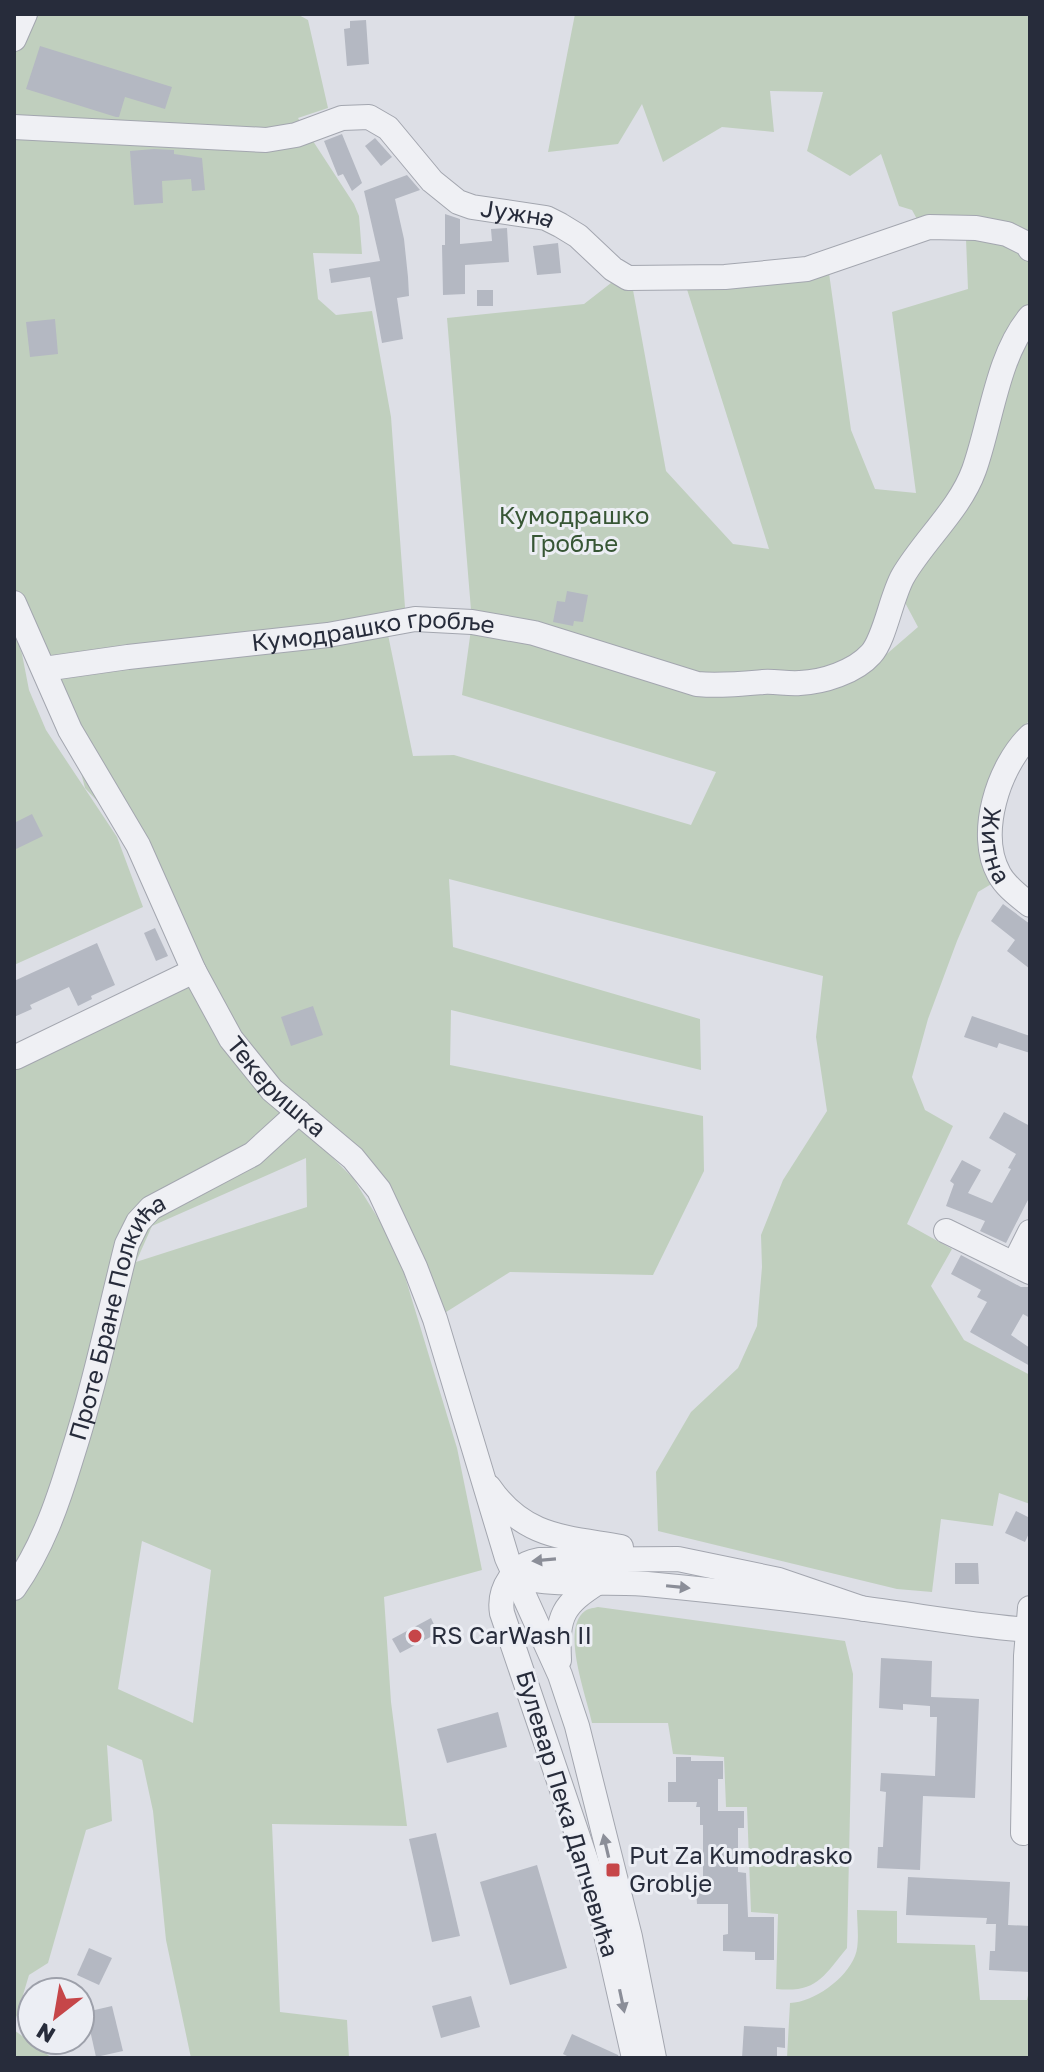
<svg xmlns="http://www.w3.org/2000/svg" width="1044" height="2072" viewBox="0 0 1044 2072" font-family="'Golos Text',sans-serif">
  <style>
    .green { fill: #c0cfbe; fill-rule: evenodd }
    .building { fill: #b4b8c2 }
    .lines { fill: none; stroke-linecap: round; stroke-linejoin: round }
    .minor-casing { stroke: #a3a6af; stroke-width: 26 }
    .minor { stroke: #eff0f4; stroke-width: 24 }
    .oneway { fill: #8b8e98 }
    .poi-dot { fill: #c64649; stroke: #eceef4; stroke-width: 3 }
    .labels { text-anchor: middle; stroke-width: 6; stroke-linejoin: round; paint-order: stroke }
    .street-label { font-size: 24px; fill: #272c3b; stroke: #eceef4 }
    .park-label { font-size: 24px; fill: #375635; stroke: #eceef4 }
    .poi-label { font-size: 24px; fill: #272c3b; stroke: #eceef4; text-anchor: start }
  </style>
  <rect width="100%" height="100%" fill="#dddfe6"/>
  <g class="green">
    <path d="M25 14H297L308 20 328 108 298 118 354 204 359 216 362 254 313 253 318 299 336 315 372 311 391 417 406 621 386 625 413 756 454 755 691 825 716 772 462 695 472 622 447 318 584 304 611 283 633 290 666 471 733 544 769 549 685 283 829 273 851 430 875 489 916 493 892 312 968 289 966 239H928L912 210 899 206 881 154 850 176 807 151 823 92 770 91 774 132 722 127 663 162 642 104 618 144 548 152 575 14H1030V719C1008 751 975 793 980 834 982 850 989 867 993 883L978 892 957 941 928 1019 912 1077 925 1110 953 1126 907 1224 952 1249 931 1286 964 1340 1030 1375V1504L999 1493 993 1526 941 1519 932 1592 897 1589 658 1531 656 1472 691 1412 738 1368 757 1326 762 1267 761 1235 783 1180 827 1111 816 1037 823 976 449 879 453 947 700 1019 701 1070 451 1010 450 1065 703 1116 704 1171 653 1275 510 1272 435 1319 379 1190 305 1130 353 1178 396 1247 457 1448 482 1570 384 1597 391 1702 407 1826 272 1824 280 2012 347 2020 349 2058H191L166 1940 153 1811 142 1760 107 1745 112 1821 86 1830 48 1963 29 1975 14 2025V1058L194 971 138 845 85 788 70 730 14 603V39ZM902 597 918 627 874 665 876 647ZM306 1158 307 1207 136 1262 152 1226ZM142 1541 211 1570 193 1723 118 1689Z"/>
    <path d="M14 631 22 654 29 690 46 730 117 837 143 907 14 965Z"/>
    <path d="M598 1607 845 1641 853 1674 847 1948C823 1977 817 1993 776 1989L778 1914 751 1912 747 1807H726L724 1757 673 1754 668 1723H592C587 1697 560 1629 585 1611 589 1608 594 1608 598 1607Z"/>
    <path d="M857 1910 897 1911V1943L975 1945 980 2000H1027L1030 1986V2058H787L790 2003C814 2002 846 1979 855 1956 860 1944 857 1923 857 1910Z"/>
    <path d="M14 2030 52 2058H14Z"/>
  </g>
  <g class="building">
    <path d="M366 20 369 64 347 66 344 29 350 28V21Z"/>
    <path d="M40 46 172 87 165 109 125 97 119 117H116L26 89Z"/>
    <path d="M342 134 362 183 352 191 343 174 338 176 324 141Z"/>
    <path d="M375 138 392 157 381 166 365 146Z"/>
    <path d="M154 149 174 150V154L202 158 205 190 192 191 191 179 162 181 163 203 134 205 130 151Z"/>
    <path d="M407 175 420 190 395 199 404 239 408 277 409 296 397 298 403 339 382 343 370 277 331 283 329 269 380 261 364 191Z"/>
    <path d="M445 214 460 219V244L492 241 491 229 507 228 509 262 465 265V294L443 295 442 245H445Z"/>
    <path d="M558 243 561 273 537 275 533 246Z"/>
    <rect x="477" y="290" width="16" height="16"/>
    <path d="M55 319 58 354 30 357 26 322Z"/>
    <path d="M567 591 588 595 583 622 574 621 573 626 553 622 557 601 565 602Z"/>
    <path d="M32 814 43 836 14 850V823Z"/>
    <path d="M1003 904 1030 924V969L1007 951 1015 940 991 921Z"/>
    <path d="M155 928 168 956 156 961 144 933Z"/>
    <path d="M97 943 115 985 91 996 92 999 78 1006 69 987 30 1005 32 1009 14 1017V981Z"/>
    <path d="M313 1006 323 1035 291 1046 281 1017Z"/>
    <path d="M972 1016 1030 1036V1053L999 1043 997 1048 964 1037Z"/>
    <path d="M1004 1112 1030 1126V1196L1006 1243 980 1231 985 1221 946 1206 954 1184 950 1181 962 1160 981 1170 968 1193 992 1203 1011 1169 1008 1168 1016 1154 989 1138Z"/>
    <path d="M961 1255 1021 1287H1030V1318L1023 1314 1011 1335 1030 1348V1366L970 1332 987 1302 977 1297 981 1290 951 1274Z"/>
    <path d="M1016 1511 1030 1518V1531L1025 1542 1005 1533Z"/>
    <path d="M955 1563H978L979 1584H955Z"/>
    <path d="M431 1618 438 1633 400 1653 392 1639Z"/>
    <path d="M881 1658 932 1661 931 1697 979 1699 975 1798 923 1796 920 1870 877 1868 878 1847H883L886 1792 880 1791 881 1773 935 1776 937 1717H930V1706L903 1704V1710L879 1708Z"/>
    <path d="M498 1712 507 1747 447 1763 437 1729Z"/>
    <path d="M676 1757H691V1761H723V1779H718V1811H744V1828H738V1872L746 1873 748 1917H774V1960H755V1952L723 1951V1935L728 1934V1904H697L696 1889H703V1825H700V1807H696L697 1802H668V1782H676Z"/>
    <path d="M436 1833 460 1936 432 1942 409 1839Z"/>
    <path d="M537 1865 567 1968 510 1985 480 1882Z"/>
    <path d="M908 1877 1010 1882 1008 1925 1030 1926V1972L989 1970 990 1951H995L996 1924H1001H986L987 1918 906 1915Z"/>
    <path d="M89 1948 112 1958 99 1985 77 1975Z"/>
    <path d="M471 1996 480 2027 441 2038 432 2006Z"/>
    <path d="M112 2006 123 2051 96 2057 86 2012Z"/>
    <path d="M744 2026 785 2028V2048L777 2047V2058H742Z"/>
    <path d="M572 2034 618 2055 619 2058H571L563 2054Z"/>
  </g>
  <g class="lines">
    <g class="minor-casing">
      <g id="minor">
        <path d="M14 39 25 14"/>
        <path id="s1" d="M14 127 266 140 296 135 342 118 369 117 388 128 432 181 458 202 472 207 546 218 560 225 578 236 613 269 628 278 725 277 807 269 929 227 976 228 1007 234 1027 244 1030 249"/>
        <path id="s2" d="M14 603 70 730 138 845 194 971 231 1039 272 1090 353 1158 379 1190 415 1267 435 1319 507 1558 560 1675 577 1726 630 1937 654 2058"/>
        <path id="s3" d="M44 669 128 657 328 635 415 619 472 622 534 633 697 684C720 686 740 684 763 682 775 681 787 684 800 683 823 682 855 672 871 654 885 639 891 597 903 576 924 540 960 509 974 470 991 423 997 356 1030 317"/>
        <path id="s4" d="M1030 736C998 767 977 834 999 874 1006 887 1019 896 1030 905"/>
        <path d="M16 1057 194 971"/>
        <path d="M946 1231 1030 1272"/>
        <path d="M1014 1264 1030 1232"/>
        <path d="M489 1487C524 1538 565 1537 621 1547"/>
        <path d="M514 1574C542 1588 611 1580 647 1584 720 1591 793 1599 866 1609 921 1616 975 1626 1030 1630"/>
        <path id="s5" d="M14 1588C42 1548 57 1505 71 1459 94 1388 109 1316 127 1244L138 1222 151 1208 253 1154 299 1112"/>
        <path d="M559 1660C557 1615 562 1605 600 1581"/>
        <path d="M1023 1833 1026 1656 1030 1608"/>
        <path d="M634 2058 596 1890 502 1613C498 1589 514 1564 539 1560L678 1559 779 1580 864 1609"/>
      </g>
    </g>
    <use href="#minor" class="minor"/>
  </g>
  <defs><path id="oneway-solid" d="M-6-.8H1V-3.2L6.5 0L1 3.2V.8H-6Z" transform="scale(2)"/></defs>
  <g class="oneway">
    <use href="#oneway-solid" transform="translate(544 1560) rotate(175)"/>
    <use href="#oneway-solid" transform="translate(678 1587) rotate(6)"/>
    <use href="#oneway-solid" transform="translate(606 1846) rotate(-103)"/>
    <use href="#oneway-solid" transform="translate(622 2001) rotate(78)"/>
  </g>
  <g class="poi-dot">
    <circle cx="415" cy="1636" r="8"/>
    <rect x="605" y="1862" width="16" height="16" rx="4"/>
  </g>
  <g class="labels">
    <g class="street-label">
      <text dy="8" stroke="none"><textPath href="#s1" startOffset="544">Јужна</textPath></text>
      <text dy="8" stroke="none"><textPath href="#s3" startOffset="332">Кумодрашко гробље</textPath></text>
      <text dy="8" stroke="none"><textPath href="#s4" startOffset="120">Житна</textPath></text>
      <text dy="8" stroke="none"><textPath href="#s2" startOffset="554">Текеришка</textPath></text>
      <text dy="8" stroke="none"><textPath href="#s5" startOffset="292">Проте Бране Полкића</textPath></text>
      <text transform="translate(567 1814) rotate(73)" y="8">Булевар Пека Дапчевића</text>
    </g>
    <g class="park-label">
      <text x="574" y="524">Кумодрашко<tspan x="574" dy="28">Гробље</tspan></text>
    </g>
    <g class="poi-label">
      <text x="431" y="1644">RS CarWash II</text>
      <text x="629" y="1864">Put Za Kumodrasko<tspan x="629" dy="28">Groblje</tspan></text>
    </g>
  </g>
  <rect width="1044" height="2072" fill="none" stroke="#272c3b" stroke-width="32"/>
  <g transform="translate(56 2016) rotate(211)"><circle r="38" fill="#eceef4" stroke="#9da0aa" stroke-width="2"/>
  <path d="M0-6L14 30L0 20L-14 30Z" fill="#c64649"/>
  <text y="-12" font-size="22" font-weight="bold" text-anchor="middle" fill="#272c3b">N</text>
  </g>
</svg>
